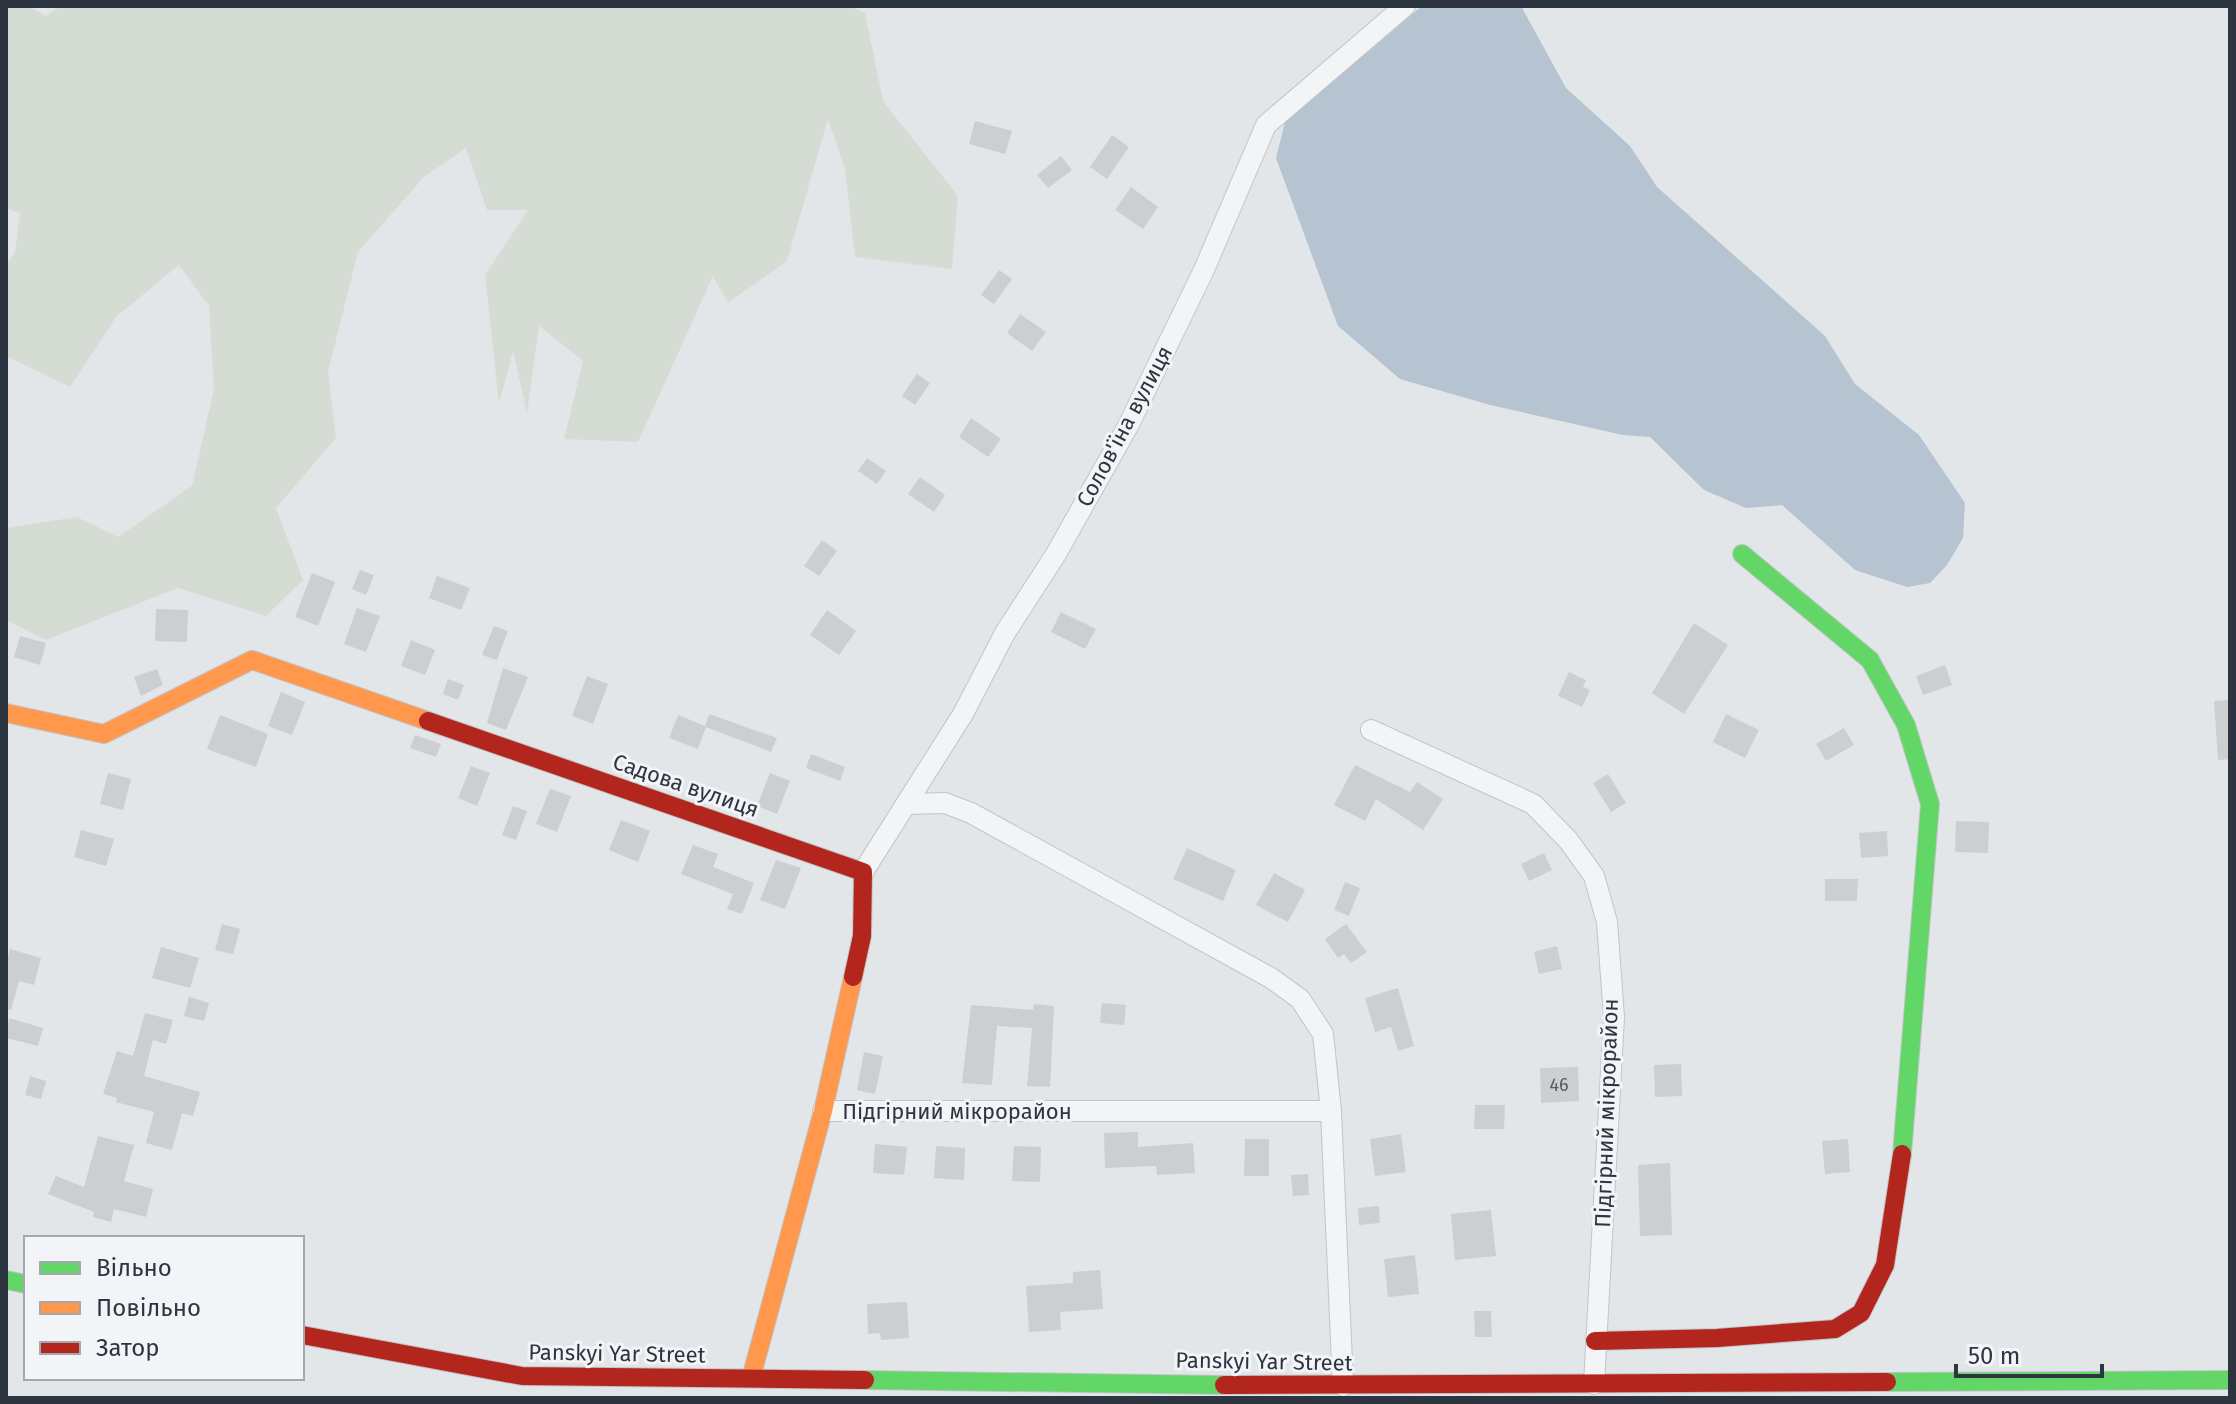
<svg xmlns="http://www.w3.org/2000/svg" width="2236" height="1404" viewBox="0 0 2236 1404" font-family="'Fira Sans',sans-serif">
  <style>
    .green { fill: #d5dcd4 }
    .water { fill: #b5c4d0 }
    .building { fill: #ccced0 }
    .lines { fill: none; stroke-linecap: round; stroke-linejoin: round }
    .street-casing { stroke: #c2c4c6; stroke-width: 22 }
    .fast-casing { stroke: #c2c4c6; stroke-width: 20 }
    .slow-casing { stroke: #c2c4c6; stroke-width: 20 }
    .jam-casing { stroke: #c2c4c6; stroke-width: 20 }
    .street { stroke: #f3f4f5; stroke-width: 20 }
    .fast { stroke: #63d668; stroke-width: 18 }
    .slow { stroke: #ff974d; stroke-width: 18 }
    .jam { stroke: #b3261e; stroke-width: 18 }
    .labels { text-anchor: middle; stroke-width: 6; stroke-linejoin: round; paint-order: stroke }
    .number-label { font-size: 18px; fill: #555c65 }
    .street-label { font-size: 22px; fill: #2c3540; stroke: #f2f4f7 }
  </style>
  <rect width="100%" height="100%" fill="#e3e6e8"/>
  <path class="green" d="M6 6H28L46 16 60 6H850L865 13 883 101 958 196 952 269 855 257 845 169 828 119 787 261 728 303 713 276 638 442 564 439 583 361 539 326 527 413 513 351 499 403 485 275 528 210H487L466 148 425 176 358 252 328 372 336 438 276 508 303 580 266 616 178 588 46 640 6 620V528L77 517 118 537 192 486 214 389 209 306 179 265 116 317 70 387 6 356V264L15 252 20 213 6 208Z"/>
  <path class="water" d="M1422 6H1521L1566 88 1630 146 1657 187 1825 336 1855 384 1919 435 1965 503 1963 538 1947 565 1930 583 1907 587 1855 570 1782 505 1746 508 1704 490 1650 437 1623 435 1490 405 1400 379 1338 326 1276 158 1285 122Z"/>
  <g class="building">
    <path d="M975 121 1012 131 1005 154 969 144Z"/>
    <path d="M1112 135 1129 147 1107 179 1090 167Z"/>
    <path d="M1061 156 1072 170 1048 188 1037 175Z"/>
    <path d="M1131 187 1158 207 1143 229 1115 210Z"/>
    <path d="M999 270 1012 279 994 304 981 295Z"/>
    <path d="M1020 314 1046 332 1032 351 1007 333Z"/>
    <path d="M917 374 930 383 915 405 902 396Z"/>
    <path d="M971 418 1001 439 988 457 959 437Z"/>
    <path d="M867 458 886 471 877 484 858 471Z"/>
    <path d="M920 477 945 495 934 512 908 494Z"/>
    <path d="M822 540 837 551 819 576 804 566Z"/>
    <path d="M360 570 374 575 366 595 352 589Z"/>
    <path d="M312 573 335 582 318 626 295 617Z"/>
    <path d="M437 576 470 588 461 610 429 598Z"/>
    <path d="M357 608 380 616 366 652 344 644Z"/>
    <path d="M156 609 188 610 187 642 155 641Z"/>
    <path d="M827 610 856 631 839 655 810 635Z"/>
    <path d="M1061 612 1096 629 1085 649 1051 632Z"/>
    <path d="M1694 623 1728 645 1684 714 1652 693Z"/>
    <path d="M494 626 508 631 497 660 482 655Z"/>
    <path d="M20 636 46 643 40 665 14 657Z"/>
    <path d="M411 640 435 650 425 675 401 666Z"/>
    <path d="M1945 665 1952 685 1923 695 1916 676Z"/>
    <path d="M503 668 528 677 506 730 487 723Z"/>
    <path d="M157 669 163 685 141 696 134 677Z"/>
    <path d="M1569 672 1586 680 1583 687 1590 690 1582 707 1558 696Z"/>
    <path d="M587 676 608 684 593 724 572 716Z"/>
    <path d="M448 679 464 685 458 700 443 694Z"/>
    <path d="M281 692 305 702 292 735 268 726Z"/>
    <path d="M2230 700V759L2218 760 2214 701Z"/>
    <path d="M709 714 777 738 771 752 706 727 698 749 669 738 678 715 705 726Z"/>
    <path d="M1726 714 1759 730 1745 758 1713 742Z"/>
    <path d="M220 715 268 734 256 767 207 749Z"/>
    <path d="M1844 728 1854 745 1826 761 1816 744Z"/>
    <path d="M415 735 441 744 436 757 410 748Z"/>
    <path d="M811 754 845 767 840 781 806 768Z"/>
    <path d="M1355 765 1410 792 1417 782 1443 799 1423 830 1376 799 1365 821 1334 805Z"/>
    <path d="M471 766 490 773 477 806 458 798Z"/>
    <path d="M108 773 131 779 123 810 100 804Z"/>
    <path d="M770 773 790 781 777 814 757 806Z"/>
    <path d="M1608 774 1626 803 1611 812 1593 783Z"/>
    <path d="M550 789 571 796 557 832 536 824Z"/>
    <path d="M513 806 527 811 516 840 502 835Z"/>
    <path d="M621 820 650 831 638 862 609 850Z"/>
    <path d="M1956 821 1989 822 1988 853 1955 852Z"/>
    <path d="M81 830 114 839 106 866 74 857Z"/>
    <path d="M1887 831 1888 856 1861 858 1859 833Z"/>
    <path d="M693 845 718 854 713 867 754 883 742 914 727 909 733 894 681 874Z"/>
    <path d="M1187 848 1236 870 1223 901 1173 879Z"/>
    <path d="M1544 853 1552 870 1529 881 1521 864Z"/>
    <path d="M776 860 801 868 785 909 760 900Z"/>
    <path d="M1274 873 1305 890 1288 922 1256 905Z"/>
    <path d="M1825 879H1858L1857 901H1825Z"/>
    <path d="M1345 882 1360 888 1349 916 1334 910Z"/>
    <path d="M222 924 240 929 233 954 215 950Z"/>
    <path d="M1346 924 1367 952 1351 963 1344 954 1338 958 1325 939Z"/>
    <path d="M1557 946 1562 969 1539 974 1534 952Z"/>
    <path d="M161 947 199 958 190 988 152 978Z"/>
    <path d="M10 949 41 958 34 985 19 981 11 1010 6 1009V963Z"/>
    <path d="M1398 988 1414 1046 1398 1051 1391 1027 1375 1032 1365 998Z"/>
    <path d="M189 997 209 1003 204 1021 184 1016Z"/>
    <path d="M1102 1003 1126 1005 1124 1025 1100 1023Z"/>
    <path d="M1034 1004 1054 1006 1050 1087 1027 1086 1032 1028 997 1026 992 1085 962 1083 971 1005 1033 1010Z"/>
    <path d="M145 1013 173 1020 166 1044 153 1040 144 1076 200 1092 193 1116 182 1113 172 1150 146 1143 154 1112 116 1102 117 1098 103 1094 117 1051 133 1056Z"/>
    <path d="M9 1018 43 1028 38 1046 6 1038Z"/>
    <path d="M864 1052 883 1056 875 1094 857 1090Z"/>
    <path d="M1681 1064 1682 1096 1655 1097 1654 1065Z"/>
    <path d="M1578 1067 1579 1101 1541 1103 1540 1068Z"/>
    <path d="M30 1076 46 1081 41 1099 25 1095Z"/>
    <path d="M1475 1105H1505L1504 1129H1474Z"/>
    <path d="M1138 1132V1147L1193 1143 1195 1173 1157 1175 1156 1166 1105 1168 1104 1133Z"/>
    <path d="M1401 1134 1406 1172 1375 1176 1370 1139Z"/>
    <path d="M98 1136 134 1145 124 1181 153 1189 146 1217 114 1209 111 1222 93 1217 94 1212 48 1194 56 1176 84 1187Z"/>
    <path d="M1245 1139H1269V1176H1244Z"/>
    <path d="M1848 1139 1850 1172 1825 1174 1822 1141Z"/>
    <path d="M875 1144 907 1147 904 1175 873 1173Z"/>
    <path d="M936 1146 965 1148 964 1180 934 1178Z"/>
    <path d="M1014 1146 1041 1147 1040 1182 1012 1181Z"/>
    <path d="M1670 1163 1672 1235 1640 1236 1638 1165Z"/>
    <path d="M1308 1174 1309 1195 1293 1196 1291 1175Z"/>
    <path d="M1379 1206 1380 1223 1359 1225 1358 1208Z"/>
    <path d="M1491 1210 1496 1256 1455 1260 1451 1214Z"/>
    <path d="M1415 1255 1419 1294 1388 1297 1384 1259Z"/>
    <path d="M1100 1270 1103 1309 1060 1312 1061 1330 1029 1332 1026 1286 1073 1283V1272Z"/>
    <path d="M907 1302 909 1338 881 1340 880 1333 868 1334 867 1304Z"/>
    <path d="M1474 1311H1491L1492 1337H1475Z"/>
  </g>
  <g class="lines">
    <g class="street-casing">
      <g id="street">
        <path d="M1371 730 1533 804 1568 840 1594 876 1607 922 1614 1017 1594 1384"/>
        <path d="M906 804 945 803 971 813 1271 978 1300 999 1323 1034 1331 1111 1343 1386"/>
        <path d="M863 872 963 714 1005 633 1056 554 1128 426 1203 272 1266 125 1405 6"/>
        <path d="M823 1111H1331"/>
      </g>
    </g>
    <g class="fast-casing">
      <g id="fast">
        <path d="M1742 554 1870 660 1906 725 1930 804 1902 1154"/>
        <path d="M6 1280 26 1284"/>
        <path d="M865 1380 1224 1385"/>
        <path d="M1887 1382 2230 1380"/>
      </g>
    </g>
    <g class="slow-casing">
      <g id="slow">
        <path d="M6 713 104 734 252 660 428 721"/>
        <path d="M751 1378 823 1111 853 977"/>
      </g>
    </g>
    <g class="jam-casing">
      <g id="jam">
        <path d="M428 721 863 872 862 936 853 977"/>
        <path d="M302 1335 522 1376 865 1380"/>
        <path d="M1595 1341 1717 1338 1835 1329 1861 1313 1885 1265 1902 1154"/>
        <path d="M1224 1385 1887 1382"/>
      </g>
    </g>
    <use href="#street" class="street"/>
    <use href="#fast" class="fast"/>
    <use href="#slow" class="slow"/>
    <use href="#jam" class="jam"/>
  </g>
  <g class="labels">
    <g class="number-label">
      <text x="1559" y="1091">46</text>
    </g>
    <g class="street-label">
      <text transform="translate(1124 426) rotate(-62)" y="8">Солов'їна вулиця</text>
      <text transform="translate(686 785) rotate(19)" y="8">Садова вулиця</text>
      <text x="957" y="1119">Підгірний мікрорайон</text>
      <text transform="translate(1606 1113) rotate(-88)" y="8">Підгірний мікрорайон</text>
      <text transform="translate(617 1353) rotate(1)" y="8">Panskyi Yar Street</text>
      <text transform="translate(1264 1361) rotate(1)" y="8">Panskyi Yar Street</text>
    </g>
  </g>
  <rect width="2236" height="1404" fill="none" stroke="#2c3540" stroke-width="16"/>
  <rect x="24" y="1236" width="280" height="144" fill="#f2f4f7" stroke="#a3a8ae" stroke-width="2"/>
  <rect x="40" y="1262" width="40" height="12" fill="#63d668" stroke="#a3a8ae" stroke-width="2"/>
  <text x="96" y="1276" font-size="24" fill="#2c3540">Вільно</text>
  <rect x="40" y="1302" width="40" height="12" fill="#ff974d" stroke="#a3a8ae" stroke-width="2"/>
  <text x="96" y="1316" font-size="24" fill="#2c3540">Повільно</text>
  <rect x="40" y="1342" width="40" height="12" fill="#b3261e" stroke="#a3a8ae" stroke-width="2"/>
  <text x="96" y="1356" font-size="24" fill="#2c3540">Затор</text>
  <path d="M1956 1364v12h146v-12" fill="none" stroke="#2c3540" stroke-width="4"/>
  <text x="1968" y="1364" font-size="24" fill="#2c3540" stroke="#f2f4f7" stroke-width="6" paint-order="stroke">50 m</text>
</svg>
